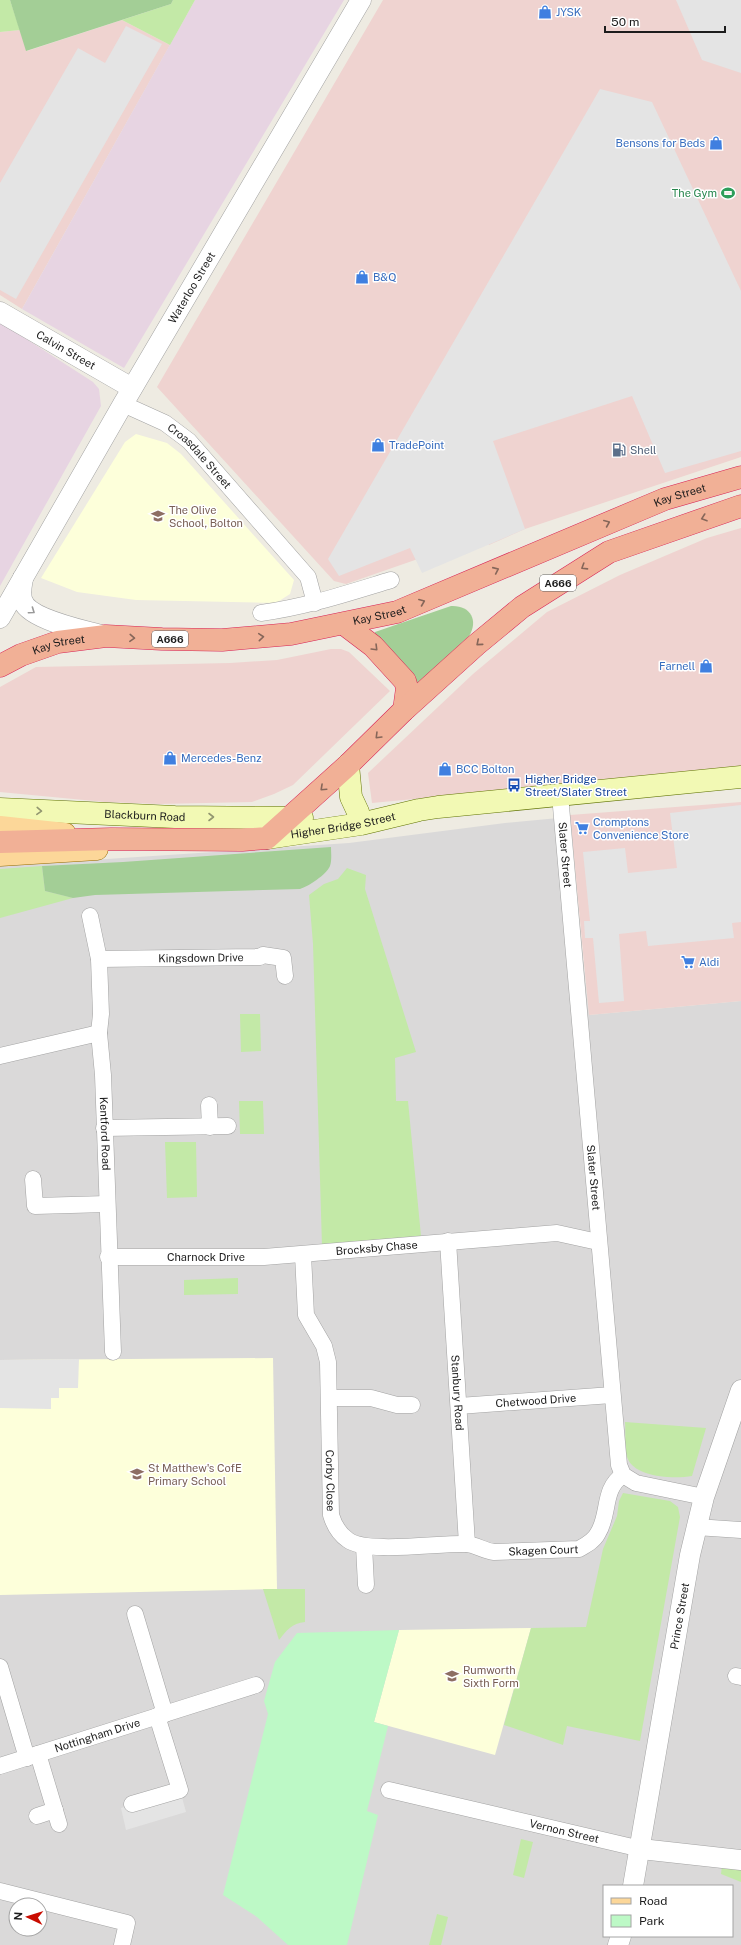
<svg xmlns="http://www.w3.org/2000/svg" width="741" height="1945" viewBox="0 0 741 1945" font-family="'Public Sans',sans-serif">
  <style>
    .residential { fill: #dad9d9; fill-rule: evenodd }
    .commercial { fill: #efd3d0 }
    .industrial { fill: #e7d4e2 }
    .education { fill: #fdffda }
    .grass { fill: #c3e9a7 }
    .forest { fill: #a3ce96 }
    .park { fill: #bdf9c6 }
    .parking { fill: #e4e4e4 }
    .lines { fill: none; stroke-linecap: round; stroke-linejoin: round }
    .minor-casing { stroke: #a3a3a3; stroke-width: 17 }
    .tertiary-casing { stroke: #a3a3a3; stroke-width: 21 }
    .secondary-casing { stroke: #607304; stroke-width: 23 }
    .primary-casing { stroke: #956c00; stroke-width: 23 }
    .trunk-casing { stroke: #d82356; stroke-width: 23 }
    .minor { stroke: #fff; stroke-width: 16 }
    .tertiary { stroke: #fff; stroke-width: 20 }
    .secondary { stroke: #f2f9b4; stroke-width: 22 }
    .primary { stroke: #fcd799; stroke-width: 22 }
    .trunk { stroke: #f1b096; stroke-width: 22 }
    .oneway { stroke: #866659 }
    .oneway2 { stroke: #999 }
    .oneway3 { stroke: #929670 }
    .labels { text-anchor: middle; stroke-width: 3; stroke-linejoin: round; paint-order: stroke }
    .shield { fill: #fff; stroke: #606060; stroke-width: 1 }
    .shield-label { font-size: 10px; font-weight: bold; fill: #1c1c1c }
    .shop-label { font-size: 11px; fill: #366cbe; stroke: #fff; text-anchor: start }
    .leisure-label { font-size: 11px; fill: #27864d; stroke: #fff; text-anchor: end }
    .street-label { font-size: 11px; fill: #1c1c1c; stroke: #fff }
    .service-label { font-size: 11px; fill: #4e5e75; stroke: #fff; text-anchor: start }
    .education-label { font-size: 11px; fill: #785e54; stroke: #fff; text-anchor: start }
    .transit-label { font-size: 11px; fill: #164399; stroke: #fff; text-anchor: start }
  </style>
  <rect width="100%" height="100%" fill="#eeebe2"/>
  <path class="residential" d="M569 817 589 1015 741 1001V1945H0V866L349 843 505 823ZM604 1886H732V1936H604ZM16 1905H40V1929H16Z"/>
  <g class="commercial">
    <path d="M383 0H741V457L525 529 489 545 484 536 346 584 334 581 157 387Z"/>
    <path d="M122 20 170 45 22 309 0 295V32L20 30 27 51Z"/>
    <path d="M741 528V768L372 803 368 773 473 674 547 612 620 575 707 538Z"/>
    <path d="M331 649H341L349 652 390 691 293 785 274 794 252 802 159 804 105 802 0 792V687L36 667 230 663 277 660Z"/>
    <path d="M741 802V1001L589 1015 570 815Z"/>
  </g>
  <g class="industrial">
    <path d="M195 0H344L124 368 22 309Z"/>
    <path d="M0 322 93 382 99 389 101 406 0 586Z"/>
  </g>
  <g class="education">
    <path d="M136 434 167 443 181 454 294 580 290 594 276 603 136 600 77 592 41 578 125 442Z"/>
    <path d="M273 1358 277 1589 0 1595V1360Z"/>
    <path d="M531 1628 495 1755 374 1722 399 1630Z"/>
  </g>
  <g class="grass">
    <path d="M0 0H10L20 30 0 32Z"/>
    <path d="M173 0H195L170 45 122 20 171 4Z"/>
    <path d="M42 866 45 891 73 898 0 918V869Z"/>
    <path d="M347 868 366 875 365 889 416 1052 395 1058 396 1101H408L421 1236 322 1246 313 944 309 895 324 884 338 879Z"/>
    <path d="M240 1014H260L261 1051 241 1052Z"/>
    <path d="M239 1101H263L264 1134H240Z"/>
    <path d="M165 1142H196L197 1197 167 1198Z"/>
    <path d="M238 1278V1294L184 1295V1280Z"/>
    <path d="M625 1422 706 1428 692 1476C674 1479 634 1478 627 1457 624 1447 626 1433 625 1422Z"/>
    <path d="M623 1493 670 1501 678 1507 680 1517 640 1741 567 1726 563 1745 504 1725 531 1628 586 1627 603 1549 617 1516 619 1501Z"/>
    <path d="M263 1589H305V1622C292 1623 286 1631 279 1640Z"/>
    <path d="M521 1839 533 1842 524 1878 513 1875Z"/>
    <path d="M723 1858 741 1860V1882L721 1874Z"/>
    <path d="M437 1914 448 1917 441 1945H429Z"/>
  </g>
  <g class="forest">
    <path d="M10 0H173L171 4 26 51Z"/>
    <path d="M451 606C470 605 479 620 469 636L416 685 375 638V632Z"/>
    <path d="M331 847C331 852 332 860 330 866 326 875 309 886 300 889L95 895 73 898 45 891 42 866 123 862Z"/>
  </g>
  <path class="park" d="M399 1630 374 1722 388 1726 367 1811 378 1815 347 1945H288L257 1917 223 1895 268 1714 264 1701 275 1662 297 1633Z"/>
  <g class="parking">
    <path d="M676 0H741V73L702 60Z"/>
    <path d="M126 26 162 44 16 299 0 290V183L78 48 105 63Z"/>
    <path d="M600 89 652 102 741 291V451L665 473 632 396 493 441 525 529 422 573 410 548 339 576 328 559Z"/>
    <path d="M741 805V922L732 923 734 938 648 946 646 931 619 934 624 1001 599 1003 593 938H585L584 921H590L583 852 625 848 628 873 677 868 670 813Z"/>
    <path d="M79 1359 78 1388H59V1398H51V1409L0 1408V1360Z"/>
    <path d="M180 1790 186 1812 126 1830 121 1808Z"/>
  </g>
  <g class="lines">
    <g class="minor-casing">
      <g id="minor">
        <path id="s1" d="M123 404 165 423 189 441 308 577 315 603"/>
        <path d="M261 613C306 607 348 593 391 580"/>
        <path id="s2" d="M560 795 619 1465 623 1475 636 1483 704 1497"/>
        <path id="s3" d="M90 916 99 959 101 1014 99 1033 103 1075 113 1352"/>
        <path id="s4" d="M99 959 260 957 263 955 283 958 285 976"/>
        <path d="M0 1056 99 1033"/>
        <path d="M209 1105 210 1127"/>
        <path d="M104 1128 228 1126"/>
        <path d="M33 1179 35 1206 107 1204"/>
        <path id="s5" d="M448 1241 467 1544"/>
        <path id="s6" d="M303 1255 306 1315 324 1346 328 1362 331 1515C334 1525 339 1534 348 1540 367 1554 439 1543 465 1544 475 1544 484 1551 494 1552L579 1549C586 1545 594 1541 598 1533 610 1514 602 1489 623 1475"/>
        <path id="s7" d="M108 1257H264L557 1233 598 1242"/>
        <path d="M330 1398H371L397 1405H412"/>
        <path id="s8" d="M459 1406 612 1395"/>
        <path d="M696 1527 741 1530"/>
        <path d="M364 1546 366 1585"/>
        <path d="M135 1614 165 1714"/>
        <path d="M0 1667 27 1758"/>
        <path d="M736 1676 741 1677"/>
        <path d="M38 1754 59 1824"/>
        <path id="s9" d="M0 1766 256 1685"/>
        <path id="s10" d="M389 1790 641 1849"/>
        <path d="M132 1804 180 1790 157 1716"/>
        <path d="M37 1816 55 1810"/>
        <path d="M0 1891 127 1923 122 1945"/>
      </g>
    </g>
    <g class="tertiary-casing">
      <g id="tertiary">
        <path id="s11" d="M0 312 132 388"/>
        <path d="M23 578C22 585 20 592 22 599 27 620 85 630 104 636"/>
        <path id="s12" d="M0 618 123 404 361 0"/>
        <path d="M641 1849 741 1860"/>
        <path id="s13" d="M633 1886 690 1555 704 1497 741 1390"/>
        <path d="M618 1945 621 1936"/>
      </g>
    </g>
    <g class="secondary-casing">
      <g id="secondary">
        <path d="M348 765 351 797 358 812"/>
        <path id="s14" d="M0 809 175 817 302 818"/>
        <path id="s15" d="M267 838 361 824 419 810 438 807 741 777"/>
      </g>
    </g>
    <g class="primary-casing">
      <g id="primary">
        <path d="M0 827 65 834"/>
        <path d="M0 855 97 849"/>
      </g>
    </g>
    <g class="trunk-casing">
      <g id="trunk">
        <path d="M344 624 373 646 405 681 407 688 404 710"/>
        <path id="s16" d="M0 666 21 655 58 642 106 636 162 639 222 640 291 634 397 612 665 499 741 477"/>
        <path d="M0 842 111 839 242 840 267 838 348 765 404 710 476 645 522 607 609 552 741 506"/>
      </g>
    </g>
    <use href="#minor" class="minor"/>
    <use href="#tertiary" class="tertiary"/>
    <use href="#secondary" class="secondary"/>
    <use href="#primary" class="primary"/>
    <use href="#trunk" class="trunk"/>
  </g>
  <defs><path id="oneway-chevron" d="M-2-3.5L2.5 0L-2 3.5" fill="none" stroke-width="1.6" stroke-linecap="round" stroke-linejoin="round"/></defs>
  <g class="oneway">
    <use href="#oneway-chevron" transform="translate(704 518) rotate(161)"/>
    <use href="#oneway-chevron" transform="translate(607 523) rotate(-23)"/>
    <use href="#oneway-chevron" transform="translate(584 567) rotate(148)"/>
    <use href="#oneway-chevron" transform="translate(496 570) rotate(-24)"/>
    <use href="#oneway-chevron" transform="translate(422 602) rotate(-22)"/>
    <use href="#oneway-chevron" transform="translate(261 637) rotate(-5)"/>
    <use href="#oneway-chevron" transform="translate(132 638) rotate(3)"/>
    <use href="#oneway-chevron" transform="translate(479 643) rotate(140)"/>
    <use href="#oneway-chevron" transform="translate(375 648) rotate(45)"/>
    <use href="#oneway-chevron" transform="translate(378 736) rotate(135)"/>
    <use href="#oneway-chevron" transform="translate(323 788) rotate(137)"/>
  </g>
  <use class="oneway2" href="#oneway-chevron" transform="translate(32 611) rotate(35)"/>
  <g class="oneway3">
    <use href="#oneway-chevron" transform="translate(39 811) rotate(3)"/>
    <use href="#oneway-chevron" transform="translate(211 817)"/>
  </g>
  <defs>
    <g id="shop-bare" transform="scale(1.08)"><path d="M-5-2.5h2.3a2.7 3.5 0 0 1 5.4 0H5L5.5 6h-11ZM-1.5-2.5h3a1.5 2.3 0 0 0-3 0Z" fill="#3f7fe0" stroke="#fff" stroke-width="2.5" paint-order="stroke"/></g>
    <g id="stadium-bare" transform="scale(1.08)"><path d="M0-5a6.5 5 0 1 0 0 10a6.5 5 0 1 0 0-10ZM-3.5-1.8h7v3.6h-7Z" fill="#2e9e5b" stroke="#fff" stroke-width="2.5" paint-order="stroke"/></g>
    <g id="fuel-bare" transform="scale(1.08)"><path d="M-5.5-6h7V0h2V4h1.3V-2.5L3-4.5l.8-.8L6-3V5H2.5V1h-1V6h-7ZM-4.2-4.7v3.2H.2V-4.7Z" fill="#5c6f8a" stroke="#fff" stroke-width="2.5" paint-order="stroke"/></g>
    <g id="school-bare" transform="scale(1.08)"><path d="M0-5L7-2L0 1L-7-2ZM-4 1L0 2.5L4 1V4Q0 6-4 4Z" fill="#8d6e63" stroke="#fff" stroke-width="2.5" paint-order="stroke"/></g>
    <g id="bus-bare" transform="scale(1.08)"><path d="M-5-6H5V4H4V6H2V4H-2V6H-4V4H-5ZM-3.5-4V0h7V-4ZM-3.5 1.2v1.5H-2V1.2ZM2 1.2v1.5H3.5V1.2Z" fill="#1a4fb4" stroke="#fff" stroke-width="2.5" paint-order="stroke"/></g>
    <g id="supermarket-bare" transform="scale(1.08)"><path d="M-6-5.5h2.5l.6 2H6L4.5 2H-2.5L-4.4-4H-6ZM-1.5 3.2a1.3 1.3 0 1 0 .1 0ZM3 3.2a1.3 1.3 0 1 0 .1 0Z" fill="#3f7fe0" stroke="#fff" stroke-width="2.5" paint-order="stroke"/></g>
    <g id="university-bare" transform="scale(1.08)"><path d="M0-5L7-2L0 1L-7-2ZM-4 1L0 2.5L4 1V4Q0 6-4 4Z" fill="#8d6e63" stroke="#fff" stroke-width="2.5" paint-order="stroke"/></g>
  </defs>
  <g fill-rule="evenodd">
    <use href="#shop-bare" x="545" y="12"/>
    <use href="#shop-bare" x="716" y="143"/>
    <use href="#stadium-bare" x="728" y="193"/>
    <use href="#shop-bare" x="362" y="277"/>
    <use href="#shop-bare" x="378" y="445"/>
    <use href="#fuel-bare" x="619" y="450"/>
    <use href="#school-bare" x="158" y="516"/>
    <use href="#shop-bare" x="706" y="666"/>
    <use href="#shop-bare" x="170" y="758"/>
    <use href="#shop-bare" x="445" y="769"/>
    <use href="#bus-bare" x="514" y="785"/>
    <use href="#supermarket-bare" x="582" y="828"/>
    <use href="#supermarket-bare" x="688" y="962"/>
    <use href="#school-bare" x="137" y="1474"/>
    <use href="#university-bare" x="452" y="1676"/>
  </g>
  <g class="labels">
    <g class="shield">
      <rect x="540" y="575" width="36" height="16" rx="3"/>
      <rect x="152" y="631" width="36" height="16" rx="3"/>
    </g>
    <g class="shield-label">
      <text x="558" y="587">A666</text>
      <text x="170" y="643">A666</text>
    </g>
    <g class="shop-label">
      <text x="556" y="16">JYSK</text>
      <text x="705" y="147" text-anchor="end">Bensons for Beds</text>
      <text x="373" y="281">B&amp;Q</text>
      <text x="389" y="449">TradePoint</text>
      <text x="695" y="670" text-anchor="end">Farnell</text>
      <text x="181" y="762">Mercedes-Benz</text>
      <text x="456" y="773">BCC Bolton</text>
      <text x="593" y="826">Cromptons<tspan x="593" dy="13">Convenience Store</tspan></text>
      <text x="699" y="966">Aldi</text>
    </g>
    <g class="leisure-label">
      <text x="717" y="197">The Gym</text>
    </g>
    <g class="street-label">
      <text dy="4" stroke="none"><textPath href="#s12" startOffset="382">Waterloo Street</textPath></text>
      <text dy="4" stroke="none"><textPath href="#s11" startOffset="76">Calvin Street</textPath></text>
      <text dy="4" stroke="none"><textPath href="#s1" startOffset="94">Croasdale Street</textPath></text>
      <text dy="4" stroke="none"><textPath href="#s16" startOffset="711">Kay Street</textPath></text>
      <text dy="4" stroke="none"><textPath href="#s16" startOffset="387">Kay Street</textPath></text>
      <text dy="4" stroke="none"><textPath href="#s16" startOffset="63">Kay Street</textPath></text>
      <text dy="4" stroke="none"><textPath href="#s14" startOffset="145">Blackburn Road</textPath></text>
      <text dy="4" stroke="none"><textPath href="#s15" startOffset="77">Higher Bridge Street</textPath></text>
      <text dy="4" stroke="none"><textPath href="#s2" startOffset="60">Slater Street</textPath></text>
      <text dy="4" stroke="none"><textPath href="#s4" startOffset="102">Kingsdown Drive</textPath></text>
      <text dy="4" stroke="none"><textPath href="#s3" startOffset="219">Kentford Road</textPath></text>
      <text dy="4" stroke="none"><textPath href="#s2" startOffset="384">Slater Street</textPath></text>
      <text dy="4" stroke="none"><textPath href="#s7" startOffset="269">Brocksby Chase</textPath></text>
      <text dy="4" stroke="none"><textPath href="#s7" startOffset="98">Charnock Drive</textPath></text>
      <text dy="4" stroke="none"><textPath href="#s5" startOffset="152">Stanbury Road</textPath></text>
      <text dy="4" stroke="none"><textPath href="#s8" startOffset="77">Chetwood Drive</textPath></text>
      <text dy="4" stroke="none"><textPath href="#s6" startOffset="231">Corby Close</textPath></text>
      <text dy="4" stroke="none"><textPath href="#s6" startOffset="494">Skagen Court</textPath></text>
      <text dy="4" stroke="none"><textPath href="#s13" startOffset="274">Prince Street</textPath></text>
      <text dy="4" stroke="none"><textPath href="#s9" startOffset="102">Nottingham Drive</textPath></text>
      <text dy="4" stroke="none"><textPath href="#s10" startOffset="180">Vernon Street</textPath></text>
    </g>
    <g class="service-label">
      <text x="630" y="454">Shell</text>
    </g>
    <g class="education-label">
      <text x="169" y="514">The Olive<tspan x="169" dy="13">School, Bolton</tspan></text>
      <text x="148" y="1472">St Matthew's CofE<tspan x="148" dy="13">Primary School</tspan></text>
      <text x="463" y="1674">Rumworth<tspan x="463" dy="13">Sixth Form</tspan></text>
    </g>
    <g class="transit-label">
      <text x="525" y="783">Higher Bridge<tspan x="525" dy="13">Street/Slater Street</tspan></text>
    </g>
  </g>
  <rect x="603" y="1885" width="130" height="52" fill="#ffffff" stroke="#a4a4a4"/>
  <rect x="611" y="1898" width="20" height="6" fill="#fcd799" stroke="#a4a4a4"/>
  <text x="639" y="1905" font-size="12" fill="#1c1c1c">Road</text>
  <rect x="611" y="1915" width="20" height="12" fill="#bdf9c6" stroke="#a4a4a4"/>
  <text x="639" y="1925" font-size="12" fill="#1c1c1c">Park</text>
  <g transform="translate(28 1917) rotate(274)"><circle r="19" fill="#ffffff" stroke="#a4a4a4"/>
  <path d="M0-3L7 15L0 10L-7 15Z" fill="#c90c00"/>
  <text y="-6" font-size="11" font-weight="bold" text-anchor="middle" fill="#1c1c1c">N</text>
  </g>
  <path d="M605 26v6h120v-6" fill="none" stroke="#1c1c1c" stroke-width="2"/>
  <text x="611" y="26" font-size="12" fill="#1c1c1c" stroke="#ffffff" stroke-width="3" paint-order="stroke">50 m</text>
</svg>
